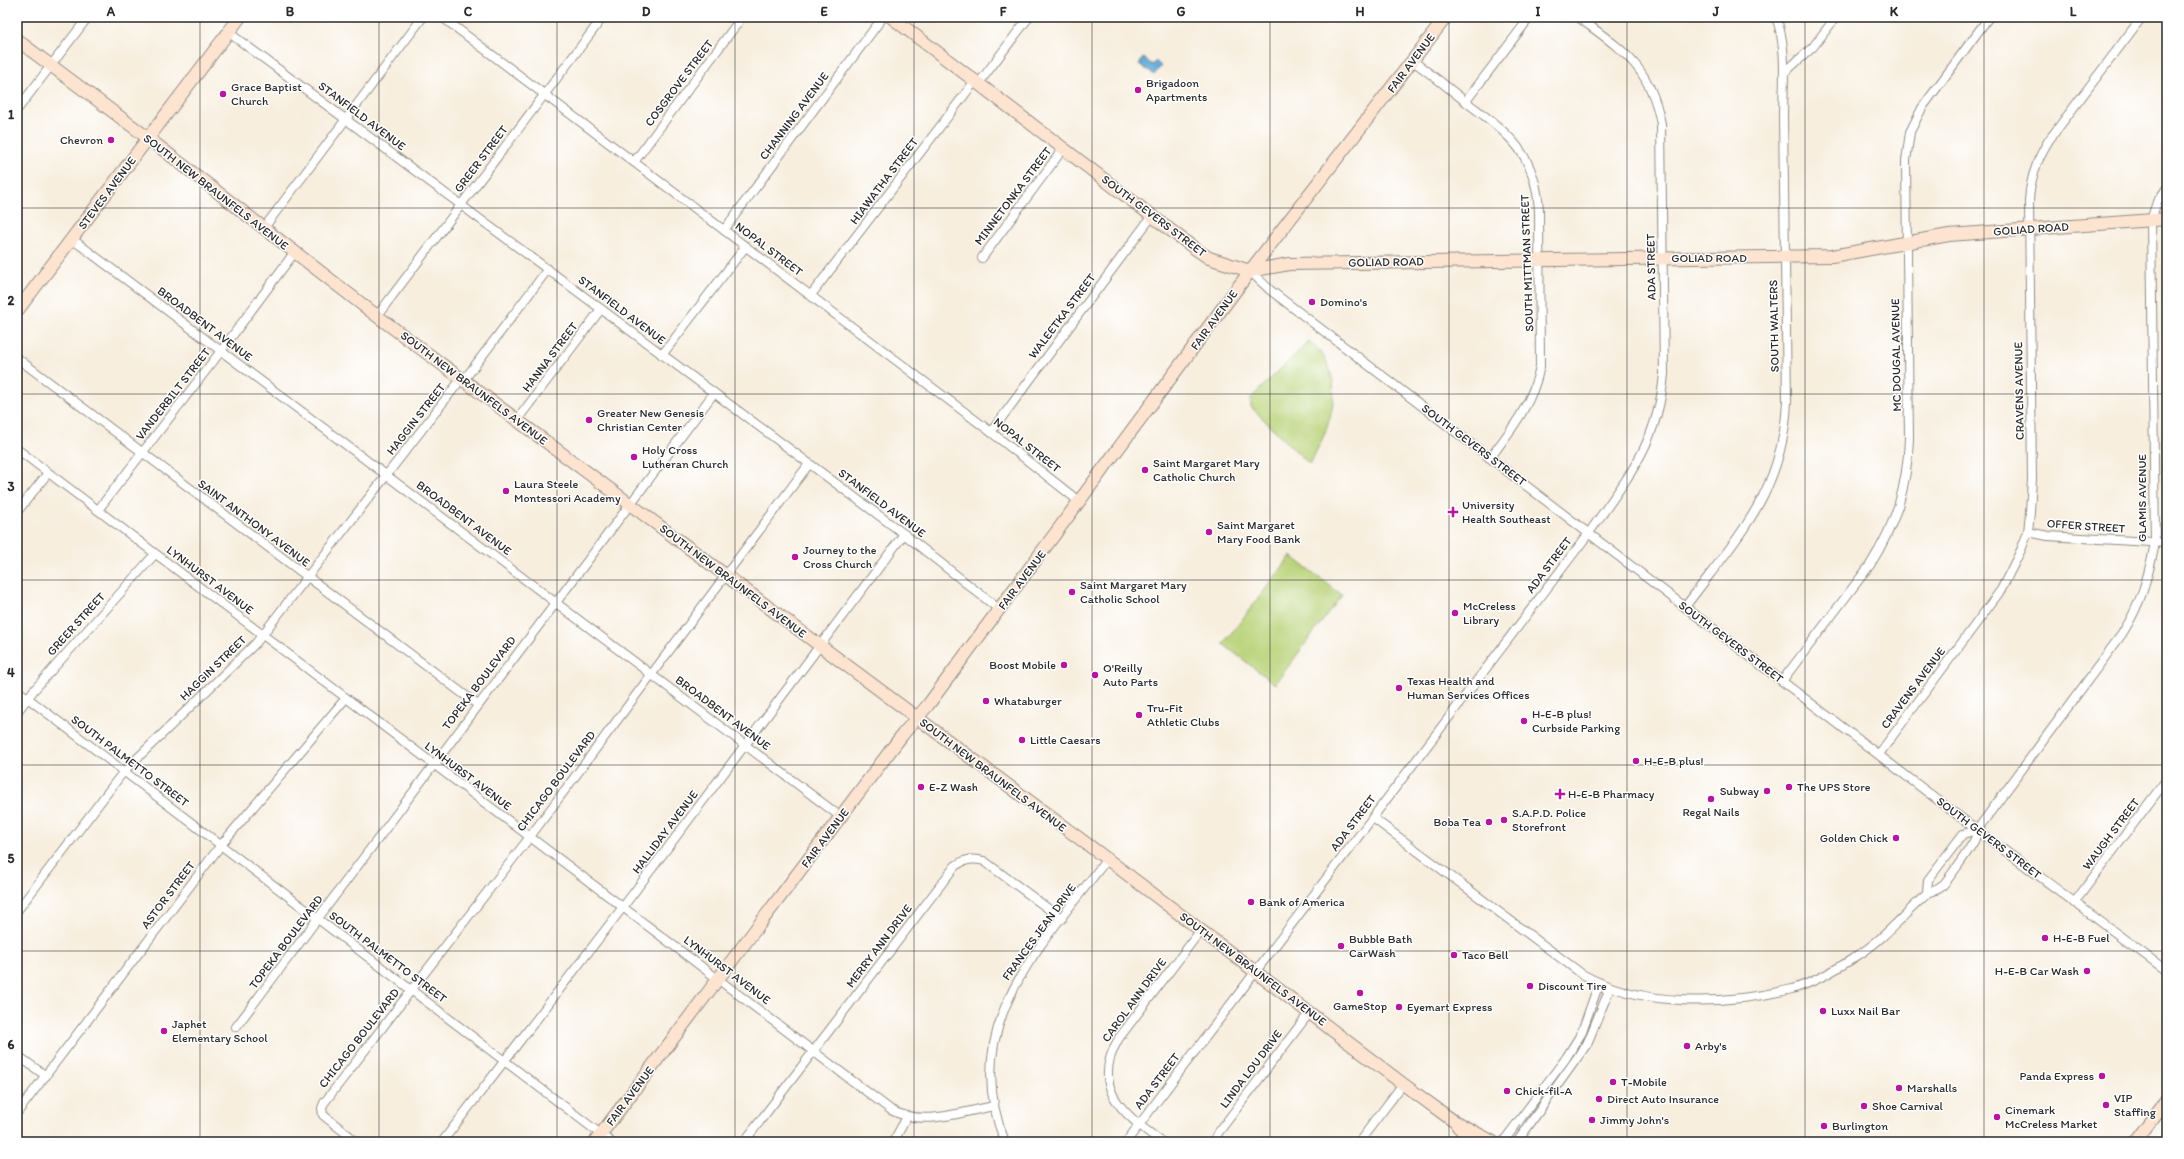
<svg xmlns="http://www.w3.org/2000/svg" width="2184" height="1159" viewBox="0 0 2184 1159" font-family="Itim,sans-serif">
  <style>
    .green { fill: #b9d379; stroke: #727f52 }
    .water { fill: #5ca6d4; stroke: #446880 }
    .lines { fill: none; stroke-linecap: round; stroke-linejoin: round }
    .street-casing { stroke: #918c84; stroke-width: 10 }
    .secondary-casing { stroke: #918c84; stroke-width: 14 }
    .street { stroke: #fff; stroke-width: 8 }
    .secondary { stroke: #fde4d1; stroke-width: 12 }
    .grid { fill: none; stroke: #2b2b2b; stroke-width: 1; stroke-opacity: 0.55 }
    .poi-dot { fill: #b5179e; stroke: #fff; stroke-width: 1.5 }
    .labels { text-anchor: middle; stroke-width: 3; stroke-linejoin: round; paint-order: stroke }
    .street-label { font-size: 12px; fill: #2b2b2b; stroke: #fff }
    .poi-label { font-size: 12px; fill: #2b2b2b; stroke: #fff; text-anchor: start }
    .neatline { fill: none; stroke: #2b2b2b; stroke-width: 1.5 }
    .grid-label { font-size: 13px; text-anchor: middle; font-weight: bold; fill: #2b2b2b }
  </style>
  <rect width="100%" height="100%" fill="#fff"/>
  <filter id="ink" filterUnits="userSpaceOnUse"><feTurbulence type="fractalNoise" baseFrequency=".025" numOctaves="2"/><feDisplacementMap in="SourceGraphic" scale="8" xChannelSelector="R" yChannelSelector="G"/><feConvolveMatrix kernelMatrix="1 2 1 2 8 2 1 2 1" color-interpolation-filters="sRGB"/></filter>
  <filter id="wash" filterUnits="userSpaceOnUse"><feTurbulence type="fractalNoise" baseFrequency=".012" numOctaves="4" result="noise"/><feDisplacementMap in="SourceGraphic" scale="16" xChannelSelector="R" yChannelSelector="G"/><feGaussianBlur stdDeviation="0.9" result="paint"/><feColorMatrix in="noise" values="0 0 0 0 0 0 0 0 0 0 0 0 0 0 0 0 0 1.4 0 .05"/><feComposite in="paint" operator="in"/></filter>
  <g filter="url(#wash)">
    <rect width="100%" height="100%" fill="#f7eede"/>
    <g class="green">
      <path d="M1309 341C1314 346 1321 351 1324 357 1345 392 1328 432 1309 464L1251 407V398Z"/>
      <path d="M1291 556 1342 595 1275 684 1223 644Z"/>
    </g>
    <path class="water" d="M1143 58 1153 65 1156 61 1161 66 1154 75 1139 64Z"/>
  </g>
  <g filter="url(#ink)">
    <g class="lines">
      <g class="street-casing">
        <g id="street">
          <path d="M442 17 991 432 1080 502"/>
          <path d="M228 32 904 534 1000 610"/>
          <path d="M1413 61C1431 74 1449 88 1466 102 1509 134 1536 153 1539 211L1540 366C1533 403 1512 429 1490 458"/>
          <path d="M1784 73 1813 47 1836 17"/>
          <path d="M979 83 1029 17"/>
          <path d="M1466 101 1530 17"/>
          <path d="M17 110 88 17"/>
          <path d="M634 162 742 17"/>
          <path d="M263 229 423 17"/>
          <path d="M724 230 883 17"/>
          <path d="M72 239 841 817"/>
          <path d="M982 258 1063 149"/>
          <path d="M1250 271 1270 290 1977 830 2167 971"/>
          <path d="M811 295 975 81"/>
          <path d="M377 316 603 17"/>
          <path d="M662 355 746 246"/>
          <path d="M17 358 478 705"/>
          <path d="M464 380 548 269"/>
          <path d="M517 420 601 309"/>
          <path d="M991 432 1152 216"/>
          <path d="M17 449 891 1110C922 1127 962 1112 994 1106"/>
          <path d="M98 510 221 351 294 253"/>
          <path d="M17 512 48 473"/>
          <path d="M2028 532 2048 536 2167 543"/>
          <path d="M1685 607C1737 537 1784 492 1787 400L1783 117C1783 83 1788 49 1776 17"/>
          <path d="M1782 681 1870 565C1896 524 1907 488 1909 439L1906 161 1910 132 1922 108 1989 17"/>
          <path d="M17 690 611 1142"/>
          <path d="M17 712 34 690 155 554"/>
          <path d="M1879 754 2001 590 2021 550 2028 532 2030 512 2032 479 2029 201C2030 178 2037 159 2049 140L2142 17"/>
          <path d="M1373 818 1582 974C1643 1008 1725 1005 1792 989 1814 983 1837 969 1857 956 1884 939 1903 915 1927 894 1930 891 1936 891 1940 888 1947 882 1969 850 1974 841 1976 838 1976 833 1977 830L2122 634C2141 604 2148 578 2155 543L2151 220 2157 202 2167 188"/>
          <path d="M1927 893 1928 880 1963 834 1977 830"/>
          <path d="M2074 903 2167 779"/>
          <path d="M17 911 124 771 256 643 462 378"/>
          <path d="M236 1027 714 393"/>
          <path d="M17 1055 46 1076"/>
          <path d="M17 1113 221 845 346 698"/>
          <path d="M357 1142 323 1115 322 1108 324 1103 529 838 809 464"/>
          <path d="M442 1142 623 907 904 534"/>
          <path d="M744 1142 955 866C965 859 973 858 984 861L1062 919"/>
          <path d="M893 1142 907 1117"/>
          <path d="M1005 1142C957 1025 1042 945 1107 859"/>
          <path d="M1126 1142 1589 533C1627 478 1658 444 1664 374L1661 124C1650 65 1622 50 1578 17"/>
          <path d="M1162 1142C1124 1114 1089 1089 1119 1038L1201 930"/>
          <path d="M1214 1142 1218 1133 1310 1012"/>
          <path d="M1359 1142 1403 1084"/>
          <path d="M1503 1142 1566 1058 1581 1034 1597 989 1605 986 1608 993 1587 1044 1517 1142"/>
        </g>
      </g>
      <g class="secondary-casing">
        <g id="secondary">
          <path d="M891 17 1194 248 1209 258 1250 271"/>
          <path d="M17 40 148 138 377 316 1107 859 1403 1084 1452 1120 1493 1142"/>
          <path d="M1250 271 1289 264 1832 256 1949 235 2167 219"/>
          <path d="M17 311 240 17"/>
          <path d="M1457 1125 1472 1142"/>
          <path d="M595 1142 903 734 928 705 1250 271 1446 17"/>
          <path d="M2136 1142 2167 1100"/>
        </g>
      </g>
      <use href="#street" class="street"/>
      <use href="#secondary" class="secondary"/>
    </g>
  </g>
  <path class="grid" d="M200 17V1142M379 17V1142M557 17V1142M735 17V1142M914 17V1142M1092 17V1142M1270 17V1142M1449 17V1142M1627 17V1142M1805 17V1142M1984 17V1142M17 208H2167M17 394H2167M17 580H2167M17 765H2167M17 951H2167"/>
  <g class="poi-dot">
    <circle cx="1138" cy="90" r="4"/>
    <circle cx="223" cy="94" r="4"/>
    <circle cx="111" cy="140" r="4"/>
    <circle cx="1312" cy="302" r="4"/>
    <circle cx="589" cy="420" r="4"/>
    <circle cx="634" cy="457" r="4"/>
    <circle cx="1145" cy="470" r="4"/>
    <circle cx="506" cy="491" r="4"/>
    <path d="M1451 506h4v4h4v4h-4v4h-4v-4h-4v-4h4z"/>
    <circle cx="1209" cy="532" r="4"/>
    <circle cx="795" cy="557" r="4"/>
    <circle cx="1072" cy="592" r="4"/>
    <circle cx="1455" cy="613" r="4"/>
    <circle cx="1064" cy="665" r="4"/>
    <circle cx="1095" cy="675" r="4"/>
    <circle cx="1399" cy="688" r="4"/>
    <circle cx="986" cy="701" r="4"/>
    <circle cx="1139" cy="715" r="4"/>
    <circle cx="1524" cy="721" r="4"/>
    <circle cx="1022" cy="740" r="4"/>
    <circle cx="1636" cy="761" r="4"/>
    <circle cx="921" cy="787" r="4"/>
    <circle cx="1789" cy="787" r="4"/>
    <circle cx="1767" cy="791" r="4"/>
    <path d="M1558 788h4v4h4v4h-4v4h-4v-4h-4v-4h4z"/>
    <circle cx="1711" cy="799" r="4"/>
    <circle cx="1504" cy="820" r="4"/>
    <circle cx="1489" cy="822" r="4"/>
    <circle cx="1896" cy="838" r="4"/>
    <circle cx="1251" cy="902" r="4"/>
    <circle cx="2045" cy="938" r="4"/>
    <circle cx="1341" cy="946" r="4"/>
    <circle cx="1454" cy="955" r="4"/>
    <circle cx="2087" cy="971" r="4"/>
    <circle cx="1530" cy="986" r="4"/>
    <circle cx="1360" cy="993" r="4"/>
    <circle cx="1399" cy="1007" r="4"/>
    <circle cx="1823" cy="1011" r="4"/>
    <circle cx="164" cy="1031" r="4"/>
    <circle cx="1687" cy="1046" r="4"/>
    <circle cx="2102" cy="1076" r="4"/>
    <circle cx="1613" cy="1082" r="4"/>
    <circle cx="1899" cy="1088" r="4"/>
    <circle cx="1507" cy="1091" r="4"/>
    <circle cx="1599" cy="1099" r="4"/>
    <circle cx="2106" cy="1105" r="4"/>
    <circle cx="1864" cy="1106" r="4"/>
    <circle cx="1997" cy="1117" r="4"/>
    <circle cx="1592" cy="1120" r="4"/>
    <circle cx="1824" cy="1126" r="4"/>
  </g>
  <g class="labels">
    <g class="street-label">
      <text transform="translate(1411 63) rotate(-53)" y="4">FAIR AVENUE</text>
      <text transform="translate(679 83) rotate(-53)" y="4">COSGROVE STREET</text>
      <text transform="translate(362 116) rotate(37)" y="4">STANFIELD AVENUE</text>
      <text transform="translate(794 116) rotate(-53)" y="4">CHANNING AVENUE</text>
      <text transform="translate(481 159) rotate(-53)" y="4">GREER STREET</text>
      <text transform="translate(884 181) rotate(-53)" y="4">HIAWATHA STREET</text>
      <text transform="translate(216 192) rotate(38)" y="4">SOUTH NEW BRAUNFELS AVENUE</text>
      <text transform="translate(107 193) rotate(-53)" y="4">STEVES AVENUE</text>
      <text transform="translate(1013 196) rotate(-53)" y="4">MINNETONKA STREET</text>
      <text transform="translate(1154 216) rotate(37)" y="4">SOUTH GEVERS STREET</text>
      <text transform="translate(2031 229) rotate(-4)" y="4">GOLIAD ROAD</text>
      <text transform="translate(769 249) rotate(37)" y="4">NOPAL STREET</text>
      <text x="1709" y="262">GOLIAD ROAD</text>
      <text transform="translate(1386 262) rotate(-1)" y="4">GOLIAD ROAD</text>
      <text transform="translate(1527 263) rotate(-92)" y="4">SOUTH MITTMAN STREET</text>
      <text transform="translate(1651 267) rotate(-91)" y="4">ADA STREET</text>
      <text transform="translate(622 310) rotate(37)" y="4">STANFIELD AVENUE</text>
      <text transform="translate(1062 316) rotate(-53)" y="4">WALEETKA STREET</text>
      <text transform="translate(1214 320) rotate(-54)" y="4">FAIR AVENUE</text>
      <text transform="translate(205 324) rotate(37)" y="4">BROADBENT AVENUE</text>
      <text transform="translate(1774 326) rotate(-91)" y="4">SOUTH WALTERS</text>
      <text transform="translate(1896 355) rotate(-91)" y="4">MC DOUGAL AVENUE</text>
      <text transform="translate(550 357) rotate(-53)" y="4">HANNA STREET</text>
      <text transform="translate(474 388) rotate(37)" y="4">SOUTH NEW BRAUNFELS AVENUE</text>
      <text transform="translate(2019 391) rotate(-91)" y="4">CRAVENS AVENUE</text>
      <text transform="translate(173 394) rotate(-52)" y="4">VANDERBILT STREET</text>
      <text transform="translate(416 419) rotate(-52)" y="4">HAGGIN STREET</text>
      <text transform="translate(1027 445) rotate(38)" y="4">NOPAL STREET</text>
      <text transform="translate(1474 445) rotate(37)" y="4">SOUTH GEVERS STREET</text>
      <text transform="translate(2142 498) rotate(-90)" y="4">GLAMIS AVENUE</text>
      <text transform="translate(882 503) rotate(37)" y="4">STANFIELD AVENUE</text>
      <text transform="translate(464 518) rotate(37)" y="4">BROADBENT AVENUE</text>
      <text transform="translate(254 523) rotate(37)" y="4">SAINT ANTHONY AVENUE</text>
      <text transform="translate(2086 526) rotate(4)" y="4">OFFER STREET</text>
      <text transform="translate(1549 565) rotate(-53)" y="4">ADA STREET</text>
      <text transform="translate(210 580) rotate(37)" y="4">LYNHURST AVENUE</text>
      <text transform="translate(1022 580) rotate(-53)" y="4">FAIR AVENUE</text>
      <text transform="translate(733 581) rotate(37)" y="4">SOUTH NEW BRAUNFELS AVENUE</text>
      <text transform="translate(76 624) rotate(-48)" y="4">GREER STREET</text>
      <text transform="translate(1731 642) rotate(37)" y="4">SOUTH GEVERS STREET</text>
      <text transform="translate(213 668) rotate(-44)" y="4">HAGGIN STREET</text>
      <text transform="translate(479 683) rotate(-53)" y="4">TOPEKA BOULEVARD</text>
      <text transform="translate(1913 688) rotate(-53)" y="4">CRAVENS AVENUE</text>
      <text transform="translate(723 713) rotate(37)" y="4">BROADBENT AVENUE</text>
      <text transform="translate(130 761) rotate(37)" y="4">SOUTH PALMETTO STREET</text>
      <text transform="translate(993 775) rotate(37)" y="4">SOUTH NEW BRAUNFELS AVENUE</text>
      <text transform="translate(468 776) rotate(37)" y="4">LYNHURST AVENUE</text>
      <text transform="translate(556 781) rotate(-53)" y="4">CHICAGO BOULEVARD</text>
      <text transform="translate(1353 823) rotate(-53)" y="4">ADA STREET</text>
      <text transform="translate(665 832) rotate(-53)" y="4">HALLIDAY AVENUE</text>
      <text transform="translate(2111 834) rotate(-53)" y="4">WAUGH STREET</text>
      <text transform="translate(825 838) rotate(-53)" y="4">FAIR AVENUE</text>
      <text transform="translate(1989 838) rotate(37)" y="4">SOUTH GEVERS STREET</text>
      <text transform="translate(168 895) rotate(-53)" y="4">ASTOR STREET</text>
      <text transform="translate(1039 932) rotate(-54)" y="4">FRANCES JEAN DRIVE</text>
      <text transform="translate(286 942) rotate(-53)" y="4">TOPEKA BOULEVARD</text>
      <text transform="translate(879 946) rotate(-53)" y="4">MERRY ANN DRIVE</text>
      <text transform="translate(388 957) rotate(37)" y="4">SOUTH PALMETTO STREET</text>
      <text transform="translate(1253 969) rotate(37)" y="4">SOUTH NEW BRAUNFELS AVENUE</text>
      <text transform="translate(727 970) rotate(37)" y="4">LYNHURST AVENUE</text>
      <text transform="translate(1134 1000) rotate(-54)" y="4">CAROL ANN DRIVE</text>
      <text transform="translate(359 1038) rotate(-52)" y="4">CHICAGO BOULEVARD</text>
      <text transform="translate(1251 1069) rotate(-53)" y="4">LINDA LOU DRIVE</text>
      <text transform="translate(1157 1081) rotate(-53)" y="4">ADA STREET</text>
      <text transform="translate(630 1096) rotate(-53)" y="4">FAIR AVENUE</text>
    </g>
    <g class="poi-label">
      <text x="1146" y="87">Brigadoon<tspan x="1146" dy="14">Apartments</tspan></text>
      <text x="231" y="91">Grace Baptist<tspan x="231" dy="14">Church</tspan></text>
      <text x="103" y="144" text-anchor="end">Chevron</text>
      <text x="1320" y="306">Domino's</text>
      <text x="597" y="417">Greater New Genesis<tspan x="597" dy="14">Christian Center</tspan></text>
      <text x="642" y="454">Holy Cross<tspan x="642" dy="14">Lutheran Church</tspan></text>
      <text x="1153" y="467">Saint Margaret Mary<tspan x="1153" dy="14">Catholic Church</tspan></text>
      <text x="514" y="488">Laura Steele<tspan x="514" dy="14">Montessori Academy</tspan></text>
      <text x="1462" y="509">University<tspan x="1462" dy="14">Health Southeast</tspan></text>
      <text x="1217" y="529">Saint Margaret<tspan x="1217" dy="14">Mary Food Bank</tspan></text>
      <text x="803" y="554">Journey to the<tspan x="803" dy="14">Cross Church</tspan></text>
      <text x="1080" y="589">Saint Margaret Mary<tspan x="1080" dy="14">Catholic School</tspan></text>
      <text x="1463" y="610">McCreless<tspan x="1463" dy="14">Library</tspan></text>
      <text x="1056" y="669" text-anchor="end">Boost Mobile</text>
      <text x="1103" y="672">O'Reilly<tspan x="1103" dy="14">Auto Parts</tspan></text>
      <text x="1407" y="685">Texas Health and<tspan x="1407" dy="14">Human Services Offices</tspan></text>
      <text x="994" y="705">Whataburger</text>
      <text x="1147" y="712">Tru-Fit<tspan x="1147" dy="14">Athletic Clubs</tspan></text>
      <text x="1532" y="718">H-E-B plus!<tspan x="1532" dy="14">Curbside Parking</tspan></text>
      <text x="1030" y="744">Little Caesars</text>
      <text x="1644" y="765">H-E-B plus!</text>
      <text x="929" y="791">E-Z Wash</text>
      <text x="1797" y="791">The UPS Store</text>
      <text x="1759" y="795" text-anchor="end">Subway</text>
      <text x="1568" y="798">H-E-B Pharmacy</text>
      <text x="1711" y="816" text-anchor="middle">Regal Nails</text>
      <text x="1512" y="817">S.A.P.D. Police<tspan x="1512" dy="14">Storefront</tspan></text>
      <text x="1481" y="826" text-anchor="end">Boba Tea</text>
      <text x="1888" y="842" text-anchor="end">Golden Chick</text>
      <text x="1259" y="906">Bank of America</text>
      <text x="2053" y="942">H-E-B Fuel</text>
      <text x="1349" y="943">Bubble Bath<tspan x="1349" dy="14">CarWash</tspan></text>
      <text x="1462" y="959">Taco Bell</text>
      <text x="2079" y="975" text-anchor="end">H-E-B Car Wash</text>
      <text x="1538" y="990">Discount Tire</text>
      <text x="1360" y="1010" text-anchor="middle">GameStop</text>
      <text x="1407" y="1011">Eyemart Express</text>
      <text x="1831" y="1015">Luxx Nail Bar</text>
      <text x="172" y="1028">Japhet<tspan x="172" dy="14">Elementary School</tspan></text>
      <text x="1695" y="1050">Arby's</text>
      <text x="2094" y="1080" text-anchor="end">Panda Express</text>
      <text x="1621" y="1086">T-Mobile</text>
      <text x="1907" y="1092">Marshalls</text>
      <text x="1515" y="1095">Chick-fil-A</text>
      <text x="2114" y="1102">VIP<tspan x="2114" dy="14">Staffing</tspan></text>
      <text x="1607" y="1103">Direct Auto Insurance</text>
      <text x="1872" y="1110">Shoe Carnival</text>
      <text x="2005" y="1114">Cinemark<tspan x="2005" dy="14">McCreless Market</tspan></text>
      <text x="1600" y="1124">Jimmy John's</text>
      <text x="1832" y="1130">Burlington</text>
    </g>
  </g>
  <rect width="2184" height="1159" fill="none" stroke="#fff" stroke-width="44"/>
  <rect x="22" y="22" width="2140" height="1115" class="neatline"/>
  <g class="grid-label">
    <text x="111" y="16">A</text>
    <text x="290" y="16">B</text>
    <text x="468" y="16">C</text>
    <text x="646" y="16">D</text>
    <text x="824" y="16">E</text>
    <text x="1003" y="16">F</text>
    <text x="1181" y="16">G</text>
    <text x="1360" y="16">H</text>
    <text x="1538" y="16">I</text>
    <text x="1716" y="16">J</text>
    <text x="1894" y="16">K</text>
    <text x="2073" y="16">L</text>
    <text x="11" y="119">1</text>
    <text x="11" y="305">2</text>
    <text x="11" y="491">3</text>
    <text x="11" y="677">4</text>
    <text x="11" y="863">5</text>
    <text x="11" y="1049">6</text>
  </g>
</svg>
